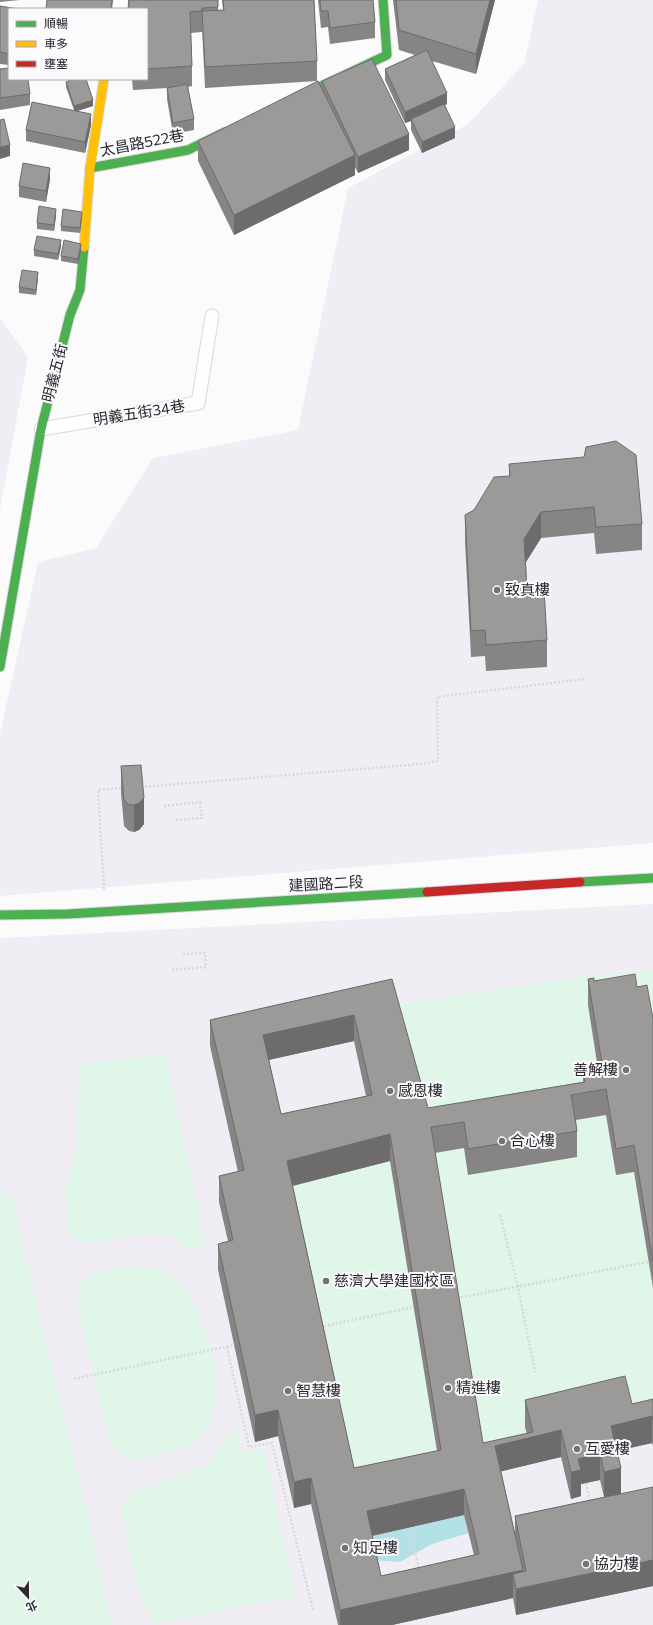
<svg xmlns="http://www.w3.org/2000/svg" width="653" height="1625" viewBox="0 0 653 1625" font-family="Commissioner,'Noto Sans TC',sans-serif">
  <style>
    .built { fill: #f0eef4 }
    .green { fill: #e0f6e8 }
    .water { fill: #b4e1e6 }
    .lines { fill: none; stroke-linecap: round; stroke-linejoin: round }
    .lane-casing { stroke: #d9d7db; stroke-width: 15 }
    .street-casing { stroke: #d9d7db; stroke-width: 24 }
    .fast-casing { stroke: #d9d7db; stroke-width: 11 }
    .slow-casing { stroke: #d9d7db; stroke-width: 11 }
    .jam-casing { stroke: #d9d7db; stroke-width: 11 }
    .path { stroke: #d8d8d9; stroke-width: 2.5; stroke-dasharray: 2 2; stroke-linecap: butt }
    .lane { stroke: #fefeff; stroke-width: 13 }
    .street { stroke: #fefeff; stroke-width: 22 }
    .fast { stroke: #4caf50; stroke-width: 9 }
    .slow { stroke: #ffc107; stroke-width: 9 }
    .jam { stroke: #c62828; stroke-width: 9 }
    .wall { fill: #868484; fill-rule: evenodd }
    .shaded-wall { fill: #6d6b6b }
    .building { fill: #9c9999; stroke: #6d6b6b; fill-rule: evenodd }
    .poi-dot { fill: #747277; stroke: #fbfafd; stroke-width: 1.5 }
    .labels { text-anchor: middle; stroke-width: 4; stroke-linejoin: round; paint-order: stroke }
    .street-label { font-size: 15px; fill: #2c2930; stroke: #fbfafd }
    .poi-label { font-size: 15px; fill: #2c2930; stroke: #fbfafd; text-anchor: start }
  </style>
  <rect width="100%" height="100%" fill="#fbfbfc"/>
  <g class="built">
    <path d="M538 0H653V843L0 896V733L38 562 96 548 153 458 298 430 348 188 468 124 524 64Z"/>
    <path d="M0 318 28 357 0 510Z"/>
    <path d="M653 904V1625H0V938Z"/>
  </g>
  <g class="green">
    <path d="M653 970V1046L588 1005 603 1095 428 1134 392 1005 578 977Z"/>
    <path d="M165 1055 206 1244 187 1249 168 1234 132 1235 93 1244 69 1237 65 1191 77 1148 79 1063Z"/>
    <path d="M606 1115 616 1175 634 1172 653 1288V1425L533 1459 483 1469 431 1154C490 1144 547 1125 606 1115Z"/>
    <path d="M390 1161 441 1476 354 1495 287 1187Z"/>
    <path d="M0 1193 11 1194 113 1625H0Z"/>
    <path d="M123 1266 160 1269 184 1285 198 1313 214 1359 216 1391 210 1421 194 1444 177 1450 137 1461 111 1448 77 1302 81 1282 96 1272Z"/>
    <path d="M236 1426 243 1452 264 1449 278 1517 296 1595 153 1624 136 1583 121 1504 133 1492 206 1466Z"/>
  </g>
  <path class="water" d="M464 1515 469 1533 432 1544 400 1562 372 1560 367 1537Z"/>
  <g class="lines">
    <g class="lane-casing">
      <path id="lane" d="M41 429 198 403 212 316"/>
    </g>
    <g class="street-casing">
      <path id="street" d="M115 9 117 0"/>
    </g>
    <g class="fast-casing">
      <g id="fast">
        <path d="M294 99 387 55 383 0"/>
        <path d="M90 168 188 150 225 132"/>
        <path d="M0 667 41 429 70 315 80 290 84 247"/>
        <path d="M580 882 653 878"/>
        <path d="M0 915 68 914 427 892"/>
      </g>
    </g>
    <g class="slow-casing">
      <path id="slow" d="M84 247 90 168 104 79"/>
    </g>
    <g class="jam-casing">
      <path id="jam" d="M427 892 580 882"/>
    </g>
    <g class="path">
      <path d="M141 787 422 764 438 761 437 697 585 679"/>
      <path d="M164 806 200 802 202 818 175 820"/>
      <path d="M104 889 98 790 122 788"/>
      <path d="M172 970 206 967 205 953 183 954"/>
      <path d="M500 1215 518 1287 535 1372"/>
      <path d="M457 1298 648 1262"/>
      <path d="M320 1327 413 1307"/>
      <path d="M227 1347 249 1447 272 1443 313 1610"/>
      <path d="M74 1379 234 1345"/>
      <path d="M586 1483 590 1504"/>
      <path d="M410 1527 419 1570"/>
    </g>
    <use href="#lane" class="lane"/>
    <use href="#street" class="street"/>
    <use href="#fast" class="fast"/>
    <use href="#slow" class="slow"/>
    <use href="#jam" class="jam"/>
  </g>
  <g class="wall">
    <path d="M0 0H20L0 2Z"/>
    <path d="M128 0H218V10H223L222 0H314L317 61V81L205 88 202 28V32L191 33 192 66V86L188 87 194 119V130L173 134 167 99V88L133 90 132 79H147V9H128Z"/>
    <path d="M318 0H373L375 22V38L330 44 328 27 321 28Z"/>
    <path d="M393 0H495L476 74 432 61 447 104 445 105 455 138 422 153 411 130V121L405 123 385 80V69L415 55 399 50Z"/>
    <path d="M0 6 9 9V65L0 64Z"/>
    <path d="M0 69 30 94V105L0 110Z"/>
    <path d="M322 81 409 150 358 173 355 167V175L234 235 198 161V141L322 88Z"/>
    <path d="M66 82 93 106 77 111 91 125 85 153 26 141V130L74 110 66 87Z"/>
    <path d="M50 179 46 202 19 197V186Z"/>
    <path d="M56 215 54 231 37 229V223Z"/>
    <path d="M82 217 80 233 61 231V226Z"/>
    <path d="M61 246 58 260 34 256V250Z"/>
    <path d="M81 250 78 264 61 261V256Z"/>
    <path d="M38 277 36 295 19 293V287Z"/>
    <path d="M509 464 642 524V550L596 554 594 533 541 538 526 562 527 590 547 640V667L486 671 485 656 471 657 465 541V515L474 510 509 476Z"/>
    <path d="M121 766 144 824 139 830 134 832 129 831 124 826 121 793Z"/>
    <path d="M392 979 428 1108 583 1082V1072L598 1069 588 1005V979L594 981 637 987 653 1019V1288L634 1172 616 1175 606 1115 576 1120 577 1131V1157L468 1175 464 1148 435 1153 483 1443 527 1434 525 1427V1400L632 1404 653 1399V1446L652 1443 617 1451 621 1494 653 1487V1586L516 1615 513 1598 392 1625H338L311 1504 294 1508 278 1436 255 1442 218 1270V1244L228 1241 219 1202V1176L238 1172 210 1046V1020ZM354 1041 366 1096 281 1114 269 1060ZM390 1161 437 1451 354 1468 293 1186ZM561 1457 571 1499 581 1496V1484L600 1480 604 1497 515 1516V1534L501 1471ZM464 1515 474 1555 381 1576 372 1536Z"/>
  </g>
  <g class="shaded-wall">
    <path d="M112 0H113L112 9H111Z"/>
    <path d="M490 0H495L476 74V54Z"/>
    <path d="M447 93V104L412 120 411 119V121L405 123V112Z"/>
    <path d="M93 100V106L74 112V106Z"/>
    <path d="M91 114V125L85 153V142Z"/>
    <path d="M455 127V138L422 153V142Z"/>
    <path d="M409 134V150L358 173V157Z"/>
    <path d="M10 145V156L0 159V147Z"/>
    <path d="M355 155V175L234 235V215Z"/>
    <path d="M50 168V179L46 202V191Z"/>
    <path d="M56 209V215L54 231V225Z"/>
    <path d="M82 212V217L80 233V228Z"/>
    <path d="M61 240V246L58 260V254Z"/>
    <path d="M81 244V250L78 264V259Z"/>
    <path d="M38 272V277L36 295V290Z"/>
    <path d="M541 512V538L524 565V539Z"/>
    <path d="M144 798V824L139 830 134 832V805Z"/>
    <path d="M354 1015V1041L263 1061V1035Z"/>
    <path d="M390 1134V1161L287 1187V1161Z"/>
    <path d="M278 1410V1436L255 1442V1415Z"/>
    <path d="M652 1416V1443L611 1452V1426Z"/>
    <path d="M561 1430V1457L495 1473V1446Z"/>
    <path d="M600 1453V1480L581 1484V1496L571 1499V1472L578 1459Z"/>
    <path d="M621 1468V1494L604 1498V1472Z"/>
    <path d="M311 1478V1504L294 1508V1482Z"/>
    <path d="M464 1489V1515L367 1537V1511Z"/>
    <path d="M653 1560V1586L516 1615V1589L513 1574V1598L392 1625H340V1610L523 1570V1588Z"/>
  </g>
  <g class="building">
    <path d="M47 0H112L111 9H46Z"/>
    <path d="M129 0H218V7L202 8V11L190 12 192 66 147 69V9H129Z"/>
    <path d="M223 0H314L317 61 205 67 202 11 224 10Z"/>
    <path d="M320 0H373L375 22 330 28 328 11H321Z"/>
    <path d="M396 0H490L476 54 399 30Z"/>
    <path d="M0 6 18 9H9V54L0 52Z"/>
    <path d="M427 50 447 93 405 112 385 69Z"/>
    <path d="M372 59 409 134 358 157 322 81Z"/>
    <path d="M9 68V79H28L30 94 0 98V69Z"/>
    <path d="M73 79H86L93 100 74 106 66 82Z"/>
    <path d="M318 81 355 155 234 215 198 141Z"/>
    <path d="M187 84 194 119 173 123 167 88Z"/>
    <path d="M32 102 91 114 85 142 26 130Z"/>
    <path d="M444 104 455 127 422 142 411 119Z"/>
    <path d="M4 119 10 145 0 147V120Z"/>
    <path d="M23 163 50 168 46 191 19 186Z"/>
    <path d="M39 206 56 209 54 225 37 223Z"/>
    <path d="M63 209 82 212 80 228 61 226Z"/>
    <path d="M37 236 61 240 58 254 34 250Z"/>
    <path d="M64 240 81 244 78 259 61 256Z"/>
    <path d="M22 270 38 272 36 290 19 287Z"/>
    <path d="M616 441 636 455 642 524 596 527 594 507 541 512 524 539 527 590 544 589 547 640 486 645 485 630 471 631 465 515 474 510 494 477 510 476 509 464 584 457 586 447Z"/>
    <path d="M141 765 144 798 139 803 134 805H129L124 800 121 766Z"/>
    <path d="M635 974 637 987 647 985 653 1019V1262L634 1145 616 1149 606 1089 571 1095 577 1131 468 1149 464 1122 431 1127 483 1443 533 1432 525 1400 625 1376 632 1404 653 1399V1420L652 1416 611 1426 621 1468 604 1472 600 1453 578 1459 581 1470 571 1472 561 1430 495 1446 523 1570 340 1610 311 1478 294 1482 278 1410 255 1415 218 1244 233 1240 219 1176 244 1170 210 1020 392 979 428 1108 585 1082 583 1072 603 1069 588 979 594 978V981ZM354 1015 372 1095 281 1114 263 1035ZM390 1134 441 1450 354 1468 287 1161ZM464 1489 479 1554 381 1576 367 1511Z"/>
    <path d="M653 1487V1560L516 1589 513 1574 526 1571 515 1516Z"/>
  </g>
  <g class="poi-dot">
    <circle cx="497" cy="590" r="4"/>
    <circle cx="626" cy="1070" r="4"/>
    <circle cx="390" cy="1091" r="4"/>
    <circle cx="502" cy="1141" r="4"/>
    <circle cx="326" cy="1281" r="4"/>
    <circle cx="448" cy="1388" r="4"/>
    <circle cx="288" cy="1391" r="4"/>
    <circle cx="577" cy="1449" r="4"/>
    <circle cx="345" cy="1548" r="4"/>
    <circle cx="586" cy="1564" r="4"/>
  </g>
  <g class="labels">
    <g class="street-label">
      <text transform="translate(142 143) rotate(-11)" y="5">太昌路522巷</text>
      <text transform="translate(55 373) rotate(-76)" y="5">明義五街</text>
      <text transform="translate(139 413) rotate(-9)" y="5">明義五街34巷</text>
      <text transform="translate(326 884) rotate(-3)" y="5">建國路二段</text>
    </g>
    <g class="poi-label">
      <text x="505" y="595">致真樓</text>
      <text x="618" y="1075" text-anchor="end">善解樓</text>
      <text x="398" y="1096">感恩樓</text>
      <text x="510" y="1146">合心樓</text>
      <text x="334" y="1286">慈濟大學建國校區</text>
      <text x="456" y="1393">精進樓</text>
      <text x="296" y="1396">智慧樓</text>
      <text x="585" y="1454">互愛樓</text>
      <text x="353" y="1553">知足樓</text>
      <text x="594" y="1569">協力樓</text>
    </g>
  </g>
  <rect x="8" y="8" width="140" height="72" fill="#fbfafd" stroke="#a8a6ab"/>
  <rect x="16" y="21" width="20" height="6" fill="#4caf50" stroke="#a8a6ab"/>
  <text x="44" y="28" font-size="12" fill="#2c2930">順暢</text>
  <rect x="16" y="41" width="20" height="6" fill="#ffc107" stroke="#a8a6ab"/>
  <text x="44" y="48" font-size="12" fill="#2c2930">車多</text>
  <rect x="16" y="61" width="20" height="6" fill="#c62828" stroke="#a8a6ab"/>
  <text x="44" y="68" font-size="12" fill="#2c2930">壅塞</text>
  <g transform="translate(28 1597) rotate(158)" stroke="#fbfafd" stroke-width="3" paint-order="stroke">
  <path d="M0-3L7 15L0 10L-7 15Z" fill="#2c2930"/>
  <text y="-6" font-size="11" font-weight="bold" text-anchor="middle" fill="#2c2930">北</text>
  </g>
</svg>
